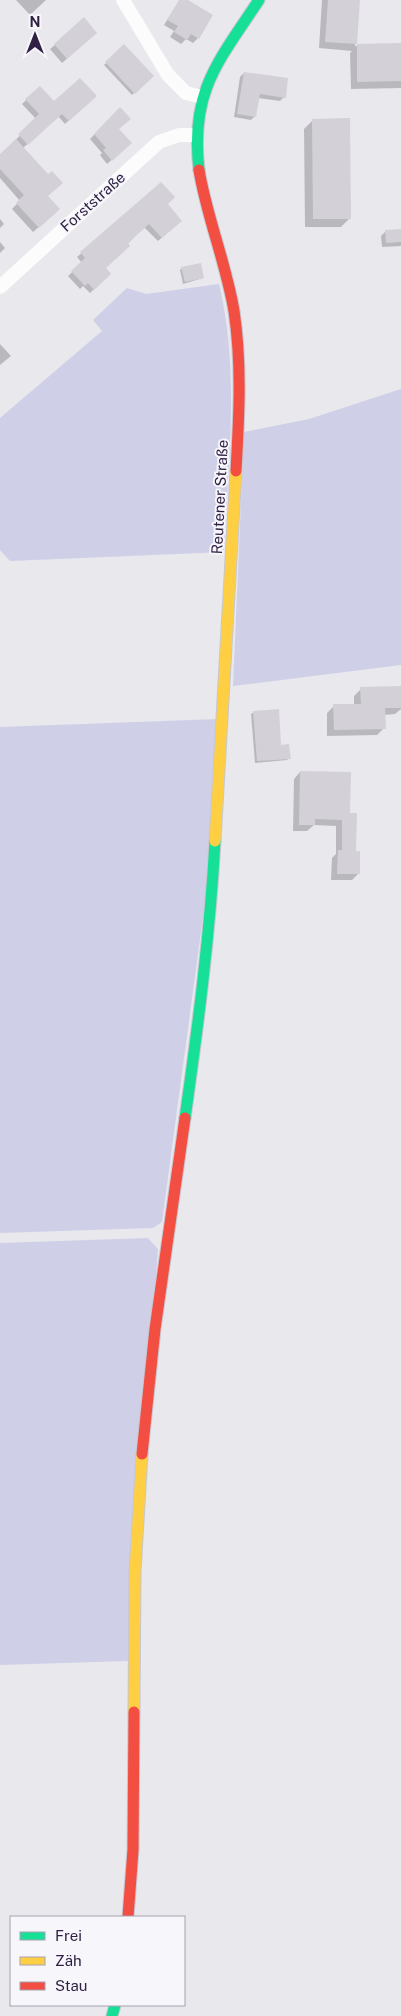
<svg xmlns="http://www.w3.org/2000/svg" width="401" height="2016" viewBox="0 0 401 2016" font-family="'Public Sans',sans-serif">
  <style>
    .green { fill: #cfd0e8 }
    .shadow { fill: #0003 }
    .building { fill: #d3d1d7 }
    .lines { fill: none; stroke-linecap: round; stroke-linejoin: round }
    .fast-casing { stroke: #c9c6d0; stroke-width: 13 }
    .slow-casing { stroke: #c9c6d0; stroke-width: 13 }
    .jam-casing { stroke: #c9c6d0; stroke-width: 13 }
    .street { stroke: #fcfcfc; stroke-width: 14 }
    .fast { stroke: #16e098; stroke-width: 11 }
    .slow { stroke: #ffcf43; stroke-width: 11 }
    .jam { stroke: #f24e42; stroke-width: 11 }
    .labels { text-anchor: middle; stroke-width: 4; stroke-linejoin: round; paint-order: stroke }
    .street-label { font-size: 15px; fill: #302144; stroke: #f7f6fb }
  </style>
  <rect width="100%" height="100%" fill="#e8e8ed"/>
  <g class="green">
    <path d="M219 284C240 371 228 463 224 552L10 561 0 550V418L102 331 93 320 127 288 146 294Z"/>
    <path d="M401 389V665L233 686 244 432 309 419Z"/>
    <path d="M218 719 205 902 162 1222 153 1228 0 1233V727Z"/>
    <path d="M148 1238 158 1249 128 1661 0 1665V1243Z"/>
  </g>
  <g class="shadow">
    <path d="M16 0H46L30 15Z"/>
    <path d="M180 0H185L198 38 193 43 186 39 181 44 170 37 174 31 164 25Z"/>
    <path d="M322 0H359L355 46 401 45V88L351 89 350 53 352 51 319 48Z"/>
    <path d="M91 37 62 63 50 49 55 45Z"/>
    <path d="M124 46 152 76 132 95 104 65Z"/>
    <path d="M244 73 284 97 280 101 258 98 255 116 251 120 234 117 240 77Z"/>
    <path d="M40 87 54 103 95 96 65 124 58 116 23 148 54 214 33 232 12 209 20 201 0 178V156L36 119 22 104Z"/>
    <path d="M120 109 118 129 126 147 107 164 100 155 102 153 90 139Z"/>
    <path d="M313 120 350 218 341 227H305L304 129Z"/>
    <path d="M161 184 166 205 176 225 158 241 144 227 104 268 110 274 90 293 83 286 80 289 68 276 82 263 77 257Z"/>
    <path d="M0 219 4 224 0 228Z"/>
    <path d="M401 230V246L382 247 381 236 386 231Z"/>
    <path d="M0 242 5 248 0 253Z"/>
    <path d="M182 268 203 278 183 284 180 270Z"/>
    <path d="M0 344 11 356 0 365Z"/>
    <path d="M401 688V709L395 714 384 715V728L377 735 327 736V713L334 706 354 705V696L361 689Z"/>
    <path d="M254 712 289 758 287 760 255 763 251 714Z"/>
    <path d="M300 772 349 814 358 874 352 880H331L332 858 336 854V826L314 825 307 831H293L294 779Z"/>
  </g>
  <g class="building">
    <path d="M179 0H188L213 15 199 39 191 34 187 40 174 32 178 26 167 20Z"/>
    <path d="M328 0H360L357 44 325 42Z"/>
    <path d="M84 17 97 33 67 59 54 44Z"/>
    <path d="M401 43V81L357 82V44Z"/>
    <path d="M124 44 154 76 135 94 105 62Z"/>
    <path d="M244 72 288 78 286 98 260 94 256 117 237 114Z"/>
    <path d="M80 78 97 96 69 121 62 114 28 145 18 134 39 114 25 99 40 86 54 101Z"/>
    <path d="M120 107 131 119 119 129 132 143 112 161 103 150 106 148 94 134Z"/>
    <path d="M350 118 351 219H313L312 119Z"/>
    <path d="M16 139 48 174 52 171 63 183 48 196 60 209 39 228 16 203 24 195 0 169V154Z"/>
    <path d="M161 182 175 197 168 204 182 221 162 238 149 224 128 243 130 246 106 268 111 274 94 290 88 283 85 286 71 271 85 258 80 252Z"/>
    <path d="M401 229V242L386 243 385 230Z"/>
    <path d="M201 263 204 278 185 282 181 267Z"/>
    <path d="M401 686V708H385L386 729 334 730 333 704H361L360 687Z"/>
    <path d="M279 709 281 745 289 744 291 759 257 761 253 711Z"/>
    <path d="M300 771 351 772 350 813H357L356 851H360V874H337L338 850H342V820L315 819V825H299Z"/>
  </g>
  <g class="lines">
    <g class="fast-casing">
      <g id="fast">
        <path d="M199 170C190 91 218 62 259 0"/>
        <path d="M185 1118C198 1026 210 934 215 841"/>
        <path d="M112 2016 115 2005"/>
      </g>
    </g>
    <g class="slow-casing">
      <g id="slow">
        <path d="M215 841 236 471"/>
        <path d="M134 1712 135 1572 142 1454"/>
      </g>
    </g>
    <g class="jam-casing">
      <g id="jam">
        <path d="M199 170C207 218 226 263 234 311 242 364 239 418 236 471"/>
        <path d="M142 1454 155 1329 185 1118"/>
        <path d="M128 1917 133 1850 134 1712"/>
      </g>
    </g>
    <g class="street">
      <path d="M123 0 168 75 186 93 202 97"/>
      <path d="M0 287 159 142 179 135H195"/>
    </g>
    <use href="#fast" class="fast"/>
    <use href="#slow" class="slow"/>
    <use href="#jam" class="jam"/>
  </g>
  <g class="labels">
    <g class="street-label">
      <text transform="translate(93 202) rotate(-42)" y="5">Forststraße</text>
      <text transform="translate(220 497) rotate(-87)" y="5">Reutener Straße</text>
    </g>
  </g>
  <rect x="10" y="1916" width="175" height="90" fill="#f7f6fb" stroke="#a7a1b2"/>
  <rect x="20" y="1932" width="25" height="8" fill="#16e098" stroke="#a7a1b2"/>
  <text x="55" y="1941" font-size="15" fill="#302144">Frei</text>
  <rect x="20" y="1957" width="25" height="8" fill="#ffcf43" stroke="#a7a1b2"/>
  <text x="55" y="1966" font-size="15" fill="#302144">Zäh</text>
  <rect x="20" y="1982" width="25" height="8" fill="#f24e42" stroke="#a7a1b2"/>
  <text x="55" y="1991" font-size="15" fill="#302144">Stau</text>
  <g transform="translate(35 35)" stroke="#f7f6fb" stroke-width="4" paint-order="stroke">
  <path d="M0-4L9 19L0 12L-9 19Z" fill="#302144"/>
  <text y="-8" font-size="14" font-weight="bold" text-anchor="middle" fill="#302144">N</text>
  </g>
</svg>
